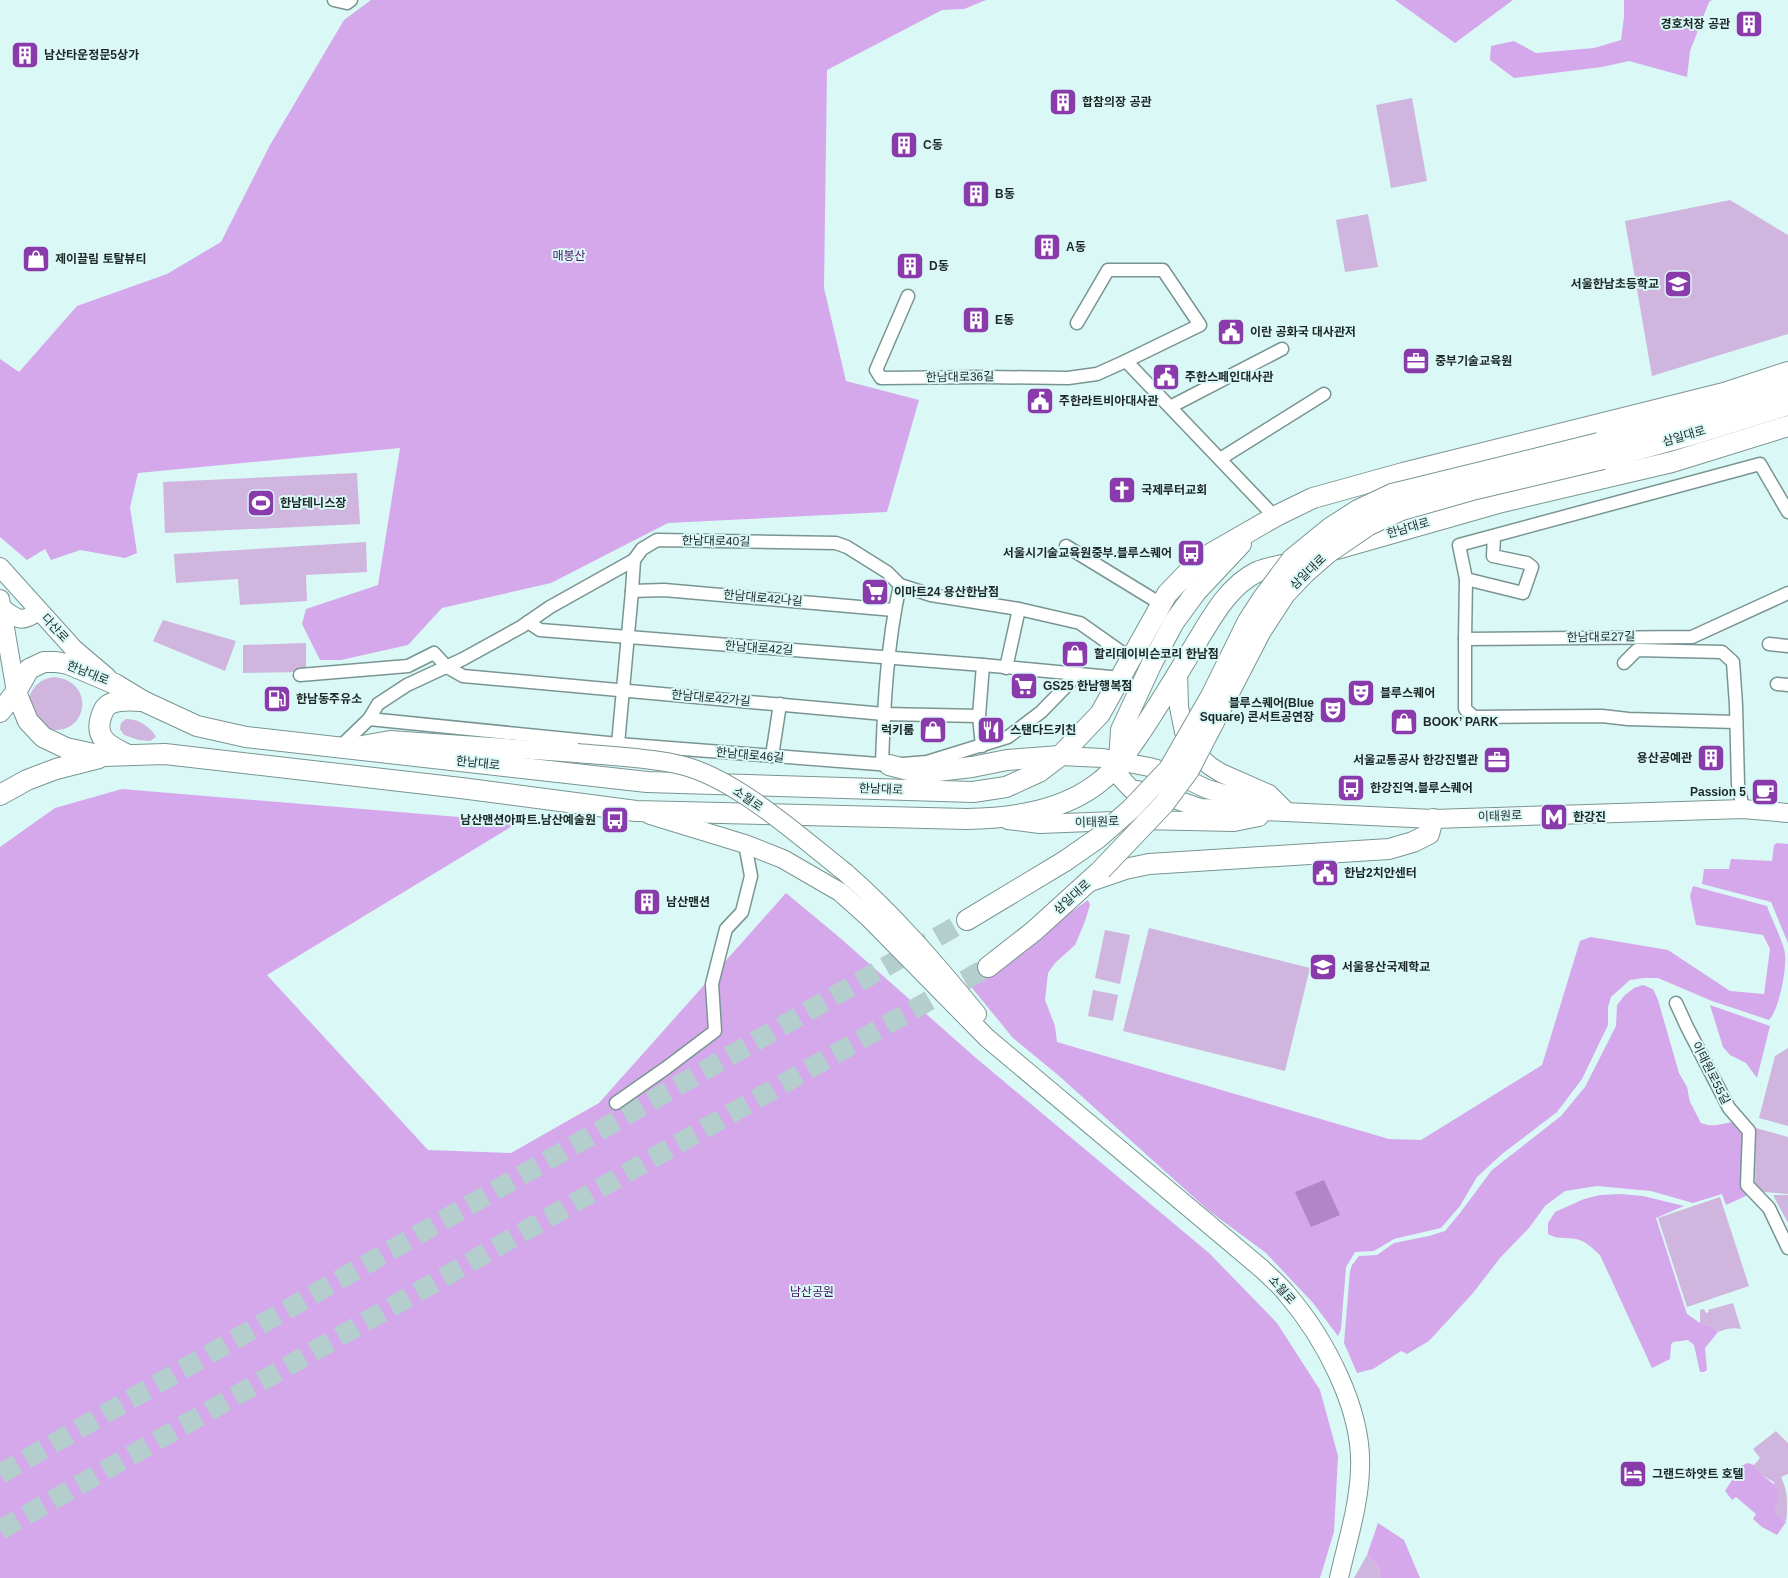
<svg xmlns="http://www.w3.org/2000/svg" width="1788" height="1578" viewBox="0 0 1788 1578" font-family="Helvetica,'Noto Sans KR',sans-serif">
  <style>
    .green { fill: #d0b5df }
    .forest { fill: #d5a8ec }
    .water { fill: #b185c7 }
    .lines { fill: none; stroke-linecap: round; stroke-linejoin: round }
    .primary-tunnel { stroke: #b4cecd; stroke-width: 20; stroke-dasharray: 20 10; stroke-linecap: butt }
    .street-casing { stroke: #799593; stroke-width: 15 }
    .secondary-casing { stroke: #799593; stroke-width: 20 }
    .primary-casing { stroke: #799593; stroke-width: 22 }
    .street { stroke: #fff; stroke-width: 12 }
    .secondary { stroke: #fff; stroke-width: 18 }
    .primary { stroke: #fff; stroke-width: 20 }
    .secondary-bridge-casing { stroke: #799593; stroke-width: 20; stroke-linecap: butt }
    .primary-bridge-casing { stroke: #799593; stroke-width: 22; stroke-linecap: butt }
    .secondary-bridge { stroke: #fff; stroke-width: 18 }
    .primary-bridge { stroke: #fff; stroke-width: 20 }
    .labels { text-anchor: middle; stroke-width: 4; stroke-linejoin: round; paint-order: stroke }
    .poi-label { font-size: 12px; font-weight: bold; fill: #1d2827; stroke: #daf8f6; text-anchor: start }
    .park-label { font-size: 12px; fill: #4b1162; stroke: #daf8f6 }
    .street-label { font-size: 12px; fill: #1d2827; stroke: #daf8f6 }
  </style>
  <rect width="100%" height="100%" fill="#daf8f6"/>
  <g class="green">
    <path d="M1412 98 1427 181 1391 188 1376 105Z"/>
    <path d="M1730 200 1788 235V334L1652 376 1625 221Z"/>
    <path d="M1368 214 1378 267 1345 272 1336 220Z"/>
    <path d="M357 473 360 524 165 533 163 482Z"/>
    <path d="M366 542 367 572 306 575 307 601 240 605 238 579 176 583 174 554Z"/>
    <path d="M163 620 236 641 225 671 153 641Z"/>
    <path d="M306 643V672L243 673V645Z"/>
    <path d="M54 677C99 681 87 744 41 727L29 698C33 685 41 679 54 677Z"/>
    <path d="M126 719C137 718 151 727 156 737L150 741 139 740 124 735 120 729 121 723Z"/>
    <path d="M1149 928 1310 968 1285 1071 1123 1031Z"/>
    <path d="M1105 930 1130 935 1120 984 1095 978Z"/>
    <path d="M1093 990 1118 995 1113 1021 1088 1016Z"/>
    <path d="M1788 1048V1126L1759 1118 1775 1056Z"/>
    <path d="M1756 1128 1788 1137V1194L1764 1192 1755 1183Z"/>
    <path d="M1773 1195H1788V1223Z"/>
    <path d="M1720 1197 1749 1286 1687 1307 1658 1218Z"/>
    <path d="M1733 1303 1741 1329C1732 1327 1726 1329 1718 1332L1713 1327 1700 1323V1310L1704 1309 1706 1313 1709 1312 1708 1310Z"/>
    <path d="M1776 1431 1788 1443V1474L1781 1477C1788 1491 1788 1506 1786 1522L1772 1512 1774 1482 1758 1473 1754 1465 1760 1458 1753 1449Z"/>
    <path d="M1367 1555 1378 1566 1381 1578H1354Z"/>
  </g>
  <g class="forest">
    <path d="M371 0H986L964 9 942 10 827 70 824 288 846 381 919 400 887 512 668 523 551 583 442 608 408 645 341 660H320L302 624 306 609 378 585 400 448 138 473 130 507 137 553 125 558 80 550 51 560 45 549 27 560 0 537V359L19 372 77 306 167 274 221 242 270 145 344 20Z"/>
    <path d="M1395 0H1513L1455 43Z"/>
    <path d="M1624 0H1712L1709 2 1690 51 1687 77 1629 61 1602 67 1514 78 1490 60 1491 46 1514 41 1536 53 1594 48 1621 40 1624 17Z"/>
    <path d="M122 789 519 822 267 975 428 1150 511 1153 599 1103 786 893 839 937 976 1058 1209 1253 1277 1323 1320 1390 1338 1456 1334 1532 1320 1578H0V847L55 808Z"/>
    <path d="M1777 843 1788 844V943L1771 902 1702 884 1704 869H1729L1731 859 1772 861 1774 845Z"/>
    <path d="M1693 886 1767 906C1771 918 1784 943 1785 954 1787 968 1779 1010 1769 1020L1712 1001 1658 978H1644L1630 980 1611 997 1608 1007V1025L1582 1079 1557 1112 1502 1154 1477 1177 1460 1206 1441 1228 1394 1239 1374 1251 1355 1252 1346 1267 1341 1329 1338 1336 1313 1303 1266 1253 1208 1210 1058 1075 1013 1038 968 983 985 973 1088 900 1090 905 1084 924 1075 945 1055 963 1048 973 1045 1000 1055 1026 1057 1042 1389 1139 1421 1140 1542 1065 1580 941 1591 937 1668 950 1730 991 1764 994 1770 949 1763 935 1696 925 1690 896Z"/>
    <path d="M1643 985 1653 989 1658 1000 1679 1073 1687 1087 1690 1102 1701 1123C1717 1129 1724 1121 1739 1122L1746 1134V1196L1726 1205 1722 1194 1693 1203 1651 1191 1597 1186 1565 1191 1545 1206 1529 1228 1500 1258 1473 1293 1429 1341 1407 1354 1401 1351 1373 1369 1357 1373 1344 1343 1350 1271 1352 1265 1359 1256 1377 1255 1394 1243 1429 1236 1445 1231 1460 1213 1492 1170 1561 1116 1585 1087 1616 1026 1617 1005 1624 996 1634 988Z"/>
    <path d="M1710 1005 1770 1026 1757 1078 1746 1063 1730 1055 1723 1047Z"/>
    <path d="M1620 1194 1643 1196 1684 1206 1656 1218 1687 1314 1700 1323 1713 1327 1718 1332 1705 1348 1707 1370 1704 1372H1700L1694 1345 1688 1340 1673 1342 1671 1345 1670 1359 1652 1368 1600 1255C1593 1249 1586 1241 1576 1239 1566 1237 1558 1240 1548 1234V1223L1555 1212 1584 1199 1600 1195Z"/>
    <path d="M1748 1463 1754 1465C1765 1485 1788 1480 1773 1512L1786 1522 1777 1535 1762 1527 1753 1519 1756 1514 1736 1497 1732 1500 1725 1491 1741 1466Z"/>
    <path d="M1378 1523 1404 1540 1420 1578H1381L1378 1566 1367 1555Z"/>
  </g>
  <path class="water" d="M1324 1180 1340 1215 1311 1227 1295 1192Z"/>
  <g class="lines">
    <g class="primary-tunnel">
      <path d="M0 1474 967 920"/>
      <path d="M0 1530 988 967"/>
    </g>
    <g class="street-casing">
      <g id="street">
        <path d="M334 0 347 3 351 0"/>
        <path d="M908 296 876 370 881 378 985 377 1068 378 1097 374 1126 361 1200 325 1163 270H1108L1077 323"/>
        <path d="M1126 361 1275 517"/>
        <path d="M1170 407 1282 349"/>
        <path d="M1220 459 1324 394"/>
        <path d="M1788 512 1760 464 1459 545 1466 579 1465 639 1692 637 1788 593"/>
        <path d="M1066 546 1161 604"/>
        <path d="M1466 579 1523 593 1532 567 1527 563 1493 556 1494 536"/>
        <path d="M632 591 664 590 894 610"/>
        <path d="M528 622 540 630 983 665 1121 678"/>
        <path d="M1465 639V709L1474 717 1602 716 1628 719 1736 722"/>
        <path d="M1769 644 1788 646"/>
        <path d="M1624 663 1637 650 1722 652 1733 662 1736 705 1738 784 1743 809"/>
        <path d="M1006 668 1019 609"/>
        <path d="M300 675 408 666 434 653 447 667 463 676 884 714 979 716"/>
        <path d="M1777 684 1788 685"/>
        <path d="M369 719 618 744 891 765 927 762 1008 737 1041 712 1078 674"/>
        <path d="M618 744 632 591 634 560"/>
        <path d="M982 746 979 716 983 665"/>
        <path d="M339 748 369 719 378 704 407 685 463 659 521 627 550 607 634 560 642 549 657 540 836 543 847 547 887 572 900 585 931 595 1019 609 1080 623 1131 659"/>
        <path d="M772 756 780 704"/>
        <path d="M882 764C884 705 887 643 900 585"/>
        <path d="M1676 1003 1687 1027 1729 1108 1749 1131 1747 1185 1769 1208 1788 1248"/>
        <path d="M616 1103 666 1068 715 1031 712 984 726 929 742 912 751 876 745 844"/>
      </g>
    </g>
    <g class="secondary-casing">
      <g id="secondary">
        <path d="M0 567 74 649 107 677"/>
        <path d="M0 599 16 692"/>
        <path d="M3 609C18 620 22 623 39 611"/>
        <path d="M1178 672 1179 707 1184 732 1193 751 1210 766 1221 773 1269 794 1286 811"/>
        <path d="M356 746 390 740 577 753"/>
        <path d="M1060 756 1103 758 1149 767 1175 774 1207 789 1259 804"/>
        <path d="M1119 762 1120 777 1131 789 1160 794 1200 808 1433 819 1743 809 1788 813"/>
        <path d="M650 815 745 844 783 859 840 892 868 917 987 1038 1262 1269C1270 1277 1279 1284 1286 1293 1324 1337 1363 1409 1360 1469 1359 1506 1347 1542 1339 1578"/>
        <path d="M1008 820 1040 824 1140 820 1234 822 1259 817"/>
        <path d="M846 873C895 916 936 964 977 1014"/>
      </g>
    </g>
    <g class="primary-casing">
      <g id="primary">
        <path d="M1599 443 1681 421 1788 388"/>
        <path d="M1603 459 1698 433 1788 405"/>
        <path d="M1337 549 1502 502 1672 462 1788 426"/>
        <path d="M16 692 28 721 43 737 66 748 103 756 165 754 461 788 636 811 967 819C1014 818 1065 811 1102 780 1116 769 1126 753 1136 739 1158 707 1178 673 1198 640 1213 615 1230 585 1257 572 1269 567 1285 565 1297 561"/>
        <path d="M0 712 16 692 29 669 44 662H56L68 664 115 684 143 701 197 726 246 737 647 782 973 792 1006 787 1039 772 1060 756 1100 714 1167 594 1190 570 1210 554 1278 515 1313 498 1403 473 1724 393 1788 372"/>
        <path d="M126 754C110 746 94 739 101 717 103 711 105 705 112 703 122 699 133 701 143 701"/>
        <path d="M1119 762 1121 730 1152 663 1174 622 1196 592 1241 544"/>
        <path d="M889 765 920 773 972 767 1007 760 1060 756"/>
        <path d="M0 795 27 780 56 769 99 758"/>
        <path d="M1090 881 1125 869 1149 864 1389 849 1413 842 1429 834 1433 819"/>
        <path d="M967 920 1065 861"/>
        <path d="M988 967 1034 931 1099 872"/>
      </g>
    </g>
    <use href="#street" class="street"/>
    <use href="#secondary" class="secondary"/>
    <use href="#primary" class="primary"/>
    <g class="secondary-bridge-casing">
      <path id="secondary-bridge" d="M577 753C610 756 643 757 676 764 733 775 800 837 846 873"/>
    </g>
    <g class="primary-bridge-casing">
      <g id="primary-bridge">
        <path d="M1065 861 1098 838 1131 809 1169 769 1211 696 1248 621 1263 598 1292 559 1330 528 1358 510 1392 494 1599 443"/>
        <path d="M1101 870 1164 804 1189 770 1261 631 1285 594 1305 573 1328 553 1369 525 1402 510 1476 489 1603 459"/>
      </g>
    </g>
    <use href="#secondary-bridge" class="secondary-bridge"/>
    <use href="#primary-bridge" class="primary-bridge"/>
  </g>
  <defs>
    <g id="building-square" transform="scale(1.4375)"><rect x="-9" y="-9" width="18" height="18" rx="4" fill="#893bac" stroke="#daf8f6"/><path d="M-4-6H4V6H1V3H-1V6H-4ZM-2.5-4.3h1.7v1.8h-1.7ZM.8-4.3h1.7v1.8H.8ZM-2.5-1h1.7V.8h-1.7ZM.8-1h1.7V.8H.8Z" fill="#fff"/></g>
    <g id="shop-square" transform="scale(1.4375)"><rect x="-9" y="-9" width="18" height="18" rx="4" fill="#893bac" stroke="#daf8f6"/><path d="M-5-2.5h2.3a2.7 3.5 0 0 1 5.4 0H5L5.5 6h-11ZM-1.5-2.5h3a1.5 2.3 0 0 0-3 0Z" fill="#fff"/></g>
    <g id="school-square" transform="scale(1.4375)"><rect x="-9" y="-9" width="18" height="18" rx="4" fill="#893bac" stroke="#daf8f6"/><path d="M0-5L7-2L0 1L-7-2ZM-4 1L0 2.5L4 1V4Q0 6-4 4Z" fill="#fff"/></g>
    <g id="civic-square" transform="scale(1.4375)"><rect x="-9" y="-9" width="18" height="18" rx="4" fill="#893bac" stroke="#daf8f6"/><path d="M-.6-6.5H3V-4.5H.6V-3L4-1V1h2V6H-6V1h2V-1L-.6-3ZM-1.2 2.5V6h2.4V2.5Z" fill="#fff"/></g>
    <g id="office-square" transform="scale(1.4375)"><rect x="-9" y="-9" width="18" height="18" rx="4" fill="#893bac" stroke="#daf8f6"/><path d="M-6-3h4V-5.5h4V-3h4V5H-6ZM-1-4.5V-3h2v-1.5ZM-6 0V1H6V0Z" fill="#fff"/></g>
    <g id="church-square" transform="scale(1.4375)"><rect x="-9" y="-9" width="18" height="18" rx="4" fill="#893bac" stroke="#daf8f6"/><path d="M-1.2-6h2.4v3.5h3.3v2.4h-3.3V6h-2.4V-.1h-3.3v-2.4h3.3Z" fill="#fff"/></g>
    <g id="stadium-square" transform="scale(1.4375)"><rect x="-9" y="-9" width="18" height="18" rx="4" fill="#893bac" stroke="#daf8f6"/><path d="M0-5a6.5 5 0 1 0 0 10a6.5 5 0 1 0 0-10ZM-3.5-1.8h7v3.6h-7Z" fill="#fff"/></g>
    <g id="bus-square" transform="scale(1.4375)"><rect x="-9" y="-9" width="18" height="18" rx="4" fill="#893bac" stroke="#daf8f6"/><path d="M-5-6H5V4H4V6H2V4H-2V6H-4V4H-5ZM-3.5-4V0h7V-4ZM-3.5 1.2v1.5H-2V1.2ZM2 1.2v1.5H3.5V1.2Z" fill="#fff"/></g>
    <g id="supermarket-square" transform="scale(1.4375)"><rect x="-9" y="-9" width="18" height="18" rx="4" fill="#893bac" stroke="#daf8f6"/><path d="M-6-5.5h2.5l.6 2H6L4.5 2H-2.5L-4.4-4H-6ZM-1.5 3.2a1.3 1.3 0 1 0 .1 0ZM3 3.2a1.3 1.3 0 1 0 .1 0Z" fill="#fff"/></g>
    <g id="theatre-square" transform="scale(1.4375)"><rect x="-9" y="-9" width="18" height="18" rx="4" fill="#893bac" stroke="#daf8f6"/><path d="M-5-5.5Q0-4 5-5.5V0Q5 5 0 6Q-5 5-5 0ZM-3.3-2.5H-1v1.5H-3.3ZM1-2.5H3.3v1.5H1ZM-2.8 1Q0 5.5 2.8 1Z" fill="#fff"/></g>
    <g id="fuel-square" transform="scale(1.4375)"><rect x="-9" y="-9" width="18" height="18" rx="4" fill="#893bac" stroke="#daf8f6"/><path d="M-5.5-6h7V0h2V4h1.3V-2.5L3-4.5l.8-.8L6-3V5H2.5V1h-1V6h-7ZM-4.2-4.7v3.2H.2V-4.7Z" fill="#fff"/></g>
    <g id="restaurant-square" transform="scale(1.4375)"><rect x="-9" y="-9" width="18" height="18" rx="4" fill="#893bac" stroke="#daf8f6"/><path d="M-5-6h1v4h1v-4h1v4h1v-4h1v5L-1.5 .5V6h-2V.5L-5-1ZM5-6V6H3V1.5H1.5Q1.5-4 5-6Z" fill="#fff"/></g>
    <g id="cafe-square" transform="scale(1.4375)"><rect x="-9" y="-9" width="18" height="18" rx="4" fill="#893bac" stroke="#daf8f6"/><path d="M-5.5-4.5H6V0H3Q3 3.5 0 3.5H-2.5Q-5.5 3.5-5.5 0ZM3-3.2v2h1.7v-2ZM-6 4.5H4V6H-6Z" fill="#fff"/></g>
    <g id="metro-square" transform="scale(1.4375)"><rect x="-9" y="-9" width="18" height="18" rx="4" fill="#893bac" stroke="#daf8f6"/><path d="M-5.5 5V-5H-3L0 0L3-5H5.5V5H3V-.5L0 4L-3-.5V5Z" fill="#fff"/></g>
    <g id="hotel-square" transform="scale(1.4375)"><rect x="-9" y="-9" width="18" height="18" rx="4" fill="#893bac" stroke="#daf8f6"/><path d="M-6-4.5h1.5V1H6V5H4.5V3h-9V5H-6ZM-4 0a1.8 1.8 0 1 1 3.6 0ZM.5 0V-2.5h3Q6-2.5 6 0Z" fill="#fff"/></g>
  </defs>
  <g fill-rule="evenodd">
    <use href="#building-square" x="1749" y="24"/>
    <use href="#building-square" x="25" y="55"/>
    <use href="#building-square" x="1063" y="102"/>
    <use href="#building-square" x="904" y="145"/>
    <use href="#building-square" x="976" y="194"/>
    <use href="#building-square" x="1047" y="247"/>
    <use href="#shop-square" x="36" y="259"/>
    <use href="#building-square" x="910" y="266"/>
    <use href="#school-square" x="1678" y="284"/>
    <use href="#building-square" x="976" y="320"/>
    <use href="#civic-square" x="1231" y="332"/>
    <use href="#office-square" x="1416" y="361"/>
    <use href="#civic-square" x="1166" y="377"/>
    <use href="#civic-square" x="1040" y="401"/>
    <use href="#church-square" x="1122" y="490"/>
    <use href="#stadium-square" x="261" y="503"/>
    <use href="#bus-square" x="1191" y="553"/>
    <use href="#supermarket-square" x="875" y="592"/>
    <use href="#shop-square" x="1075" y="654"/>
    <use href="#supermarket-square" x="1024" y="686"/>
    <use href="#theatre-square" x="1361" y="693"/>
    <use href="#fuel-square" x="277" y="699"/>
    <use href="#theatre-square" x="1333" y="710"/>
    <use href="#shop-square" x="1404" y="722"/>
    <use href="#shop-square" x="933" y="730"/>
    <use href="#restaurant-square" x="991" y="730"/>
    <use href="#building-square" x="1711" y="758"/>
    <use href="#office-square" x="1497" y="760"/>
    <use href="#bus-square" x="1351" y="788"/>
    <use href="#cafe-square" x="1765" y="792"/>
    <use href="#metro-square" x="1554" y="817"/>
    <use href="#bus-square" x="615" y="820"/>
    <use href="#civic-square" x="1325" y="873"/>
    <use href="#building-square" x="647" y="902"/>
    <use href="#school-square" x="1323" y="967"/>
    <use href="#hotel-square" x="1633" y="1474"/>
  </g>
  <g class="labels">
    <g class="poi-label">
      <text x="1730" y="28" text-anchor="end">경호처장 공관</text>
      <text x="44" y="59">남산타운정문5상가</text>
      <text x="1082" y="106">합참의장 공관</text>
      <text x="923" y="149">C동</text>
      <text x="995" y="198">B동</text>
      <text x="1066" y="251">A동</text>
      <text x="55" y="263">제이끌림 토탈뷰티</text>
      <text x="929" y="270">D동</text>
      <text x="1659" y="288" text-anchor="end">서울한남초등학교</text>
      <text x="995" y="324">E동</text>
      <text x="1250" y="336">이란 공화국 대사관저</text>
      <text x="1435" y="365">중부기술교육원</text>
      <text x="1185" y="381">주한스페인대사관</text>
      <text x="1059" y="405">주한라트비아대사관</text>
      <text x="1141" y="494">국제루터교회</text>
      <text x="280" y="507">한남테니스장</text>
      <text x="1172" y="557" text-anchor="end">서울시기술교육원중부.블루스퀘어</text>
      <text x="894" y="596">이마트24 용산한남점</text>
      <text x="1094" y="658">할리데이비슨코리 한남점</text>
      <text x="1043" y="690">GS25 한남행복점</text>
      <text x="1380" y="697">블루스퀘어</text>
      <text x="296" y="703">한남동주유소</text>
      <text x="1314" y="707" text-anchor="end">블루스퀘어(Blue<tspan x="1314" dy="14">Square) 콘서트공연장</tspan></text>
      <text x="1423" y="726">BOOK’ PARK</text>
      <text x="914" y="734" text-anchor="end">럭키룸</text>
      <text x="1010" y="734">스탠다드키친</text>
      <text x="1692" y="762" text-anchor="end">용산공예관</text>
      <text x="1478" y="764" text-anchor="end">서울교통공사 한강진별관</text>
      <text x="1370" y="792">한강진역.블루스퀘어</text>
      <text x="1746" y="796" text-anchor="end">Passion 5</text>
      <text x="1573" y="821">한강진</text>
      <text x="596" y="824" text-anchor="end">남산맨션아파트.남산예술원</text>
      <text x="1344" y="877">한남2치안센터</text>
      <text x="666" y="906">남산맨션</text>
      <text x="1342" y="971">서울용산국제학교</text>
      <text x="1652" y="1478">그랜드하얏트 호텔</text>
    </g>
    <g class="park-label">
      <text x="569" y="260">매봉산</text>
      <text x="812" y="1296">남산공원</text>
    </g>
    <g class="street-label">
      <text transform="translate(960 377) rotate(-1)" y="4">한남대로36길</text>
      <text transform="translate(1684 436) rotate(-16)" y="4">삼일대로</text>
      <text transform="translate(1408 528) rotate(-16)" y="4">한남대로</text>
      <text transform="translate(716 541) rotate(1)" y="4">한남대로40길</text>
      <text transform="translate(1308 572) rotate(-44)" y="4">삼일대로</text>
      <text transform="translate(763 598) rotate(5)" y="4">한남대로42나길</text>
      <text transform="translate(55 628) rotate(47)" y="4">다산로</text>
      <text transform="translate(1601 637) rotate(-1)" y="4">한남대로27길</text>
      <text transform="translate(759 648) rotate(4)" y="4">한남대로42길</text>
      <text transform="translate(88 673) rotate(22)" y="4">한남대로</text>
      <text transform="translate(711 698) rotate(5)" y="4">한남대로42가길</text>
      <text transform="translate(750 755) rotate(5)" y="4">한남대로46길</text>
      <text transform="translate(478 763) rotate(6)" y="4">한남대로</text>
      <text transform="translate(881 789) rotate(2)" y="4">한남대로</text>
      <text transform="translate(748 799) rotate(34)" y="4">소월로</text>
      <text transform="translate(1500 816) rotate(-2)" y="4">이태원로</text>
      <text transform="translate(1097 822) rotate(-2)" y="4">이태원로</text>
      <text transform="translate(1072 897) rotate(-42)" y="4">삼일대로</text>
      <text transform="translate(1711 1073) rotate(63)" y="4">이태원로55길</text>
      <text transform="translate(1282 1290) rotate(48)" y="4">소월로</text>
    </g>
  </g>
</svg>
